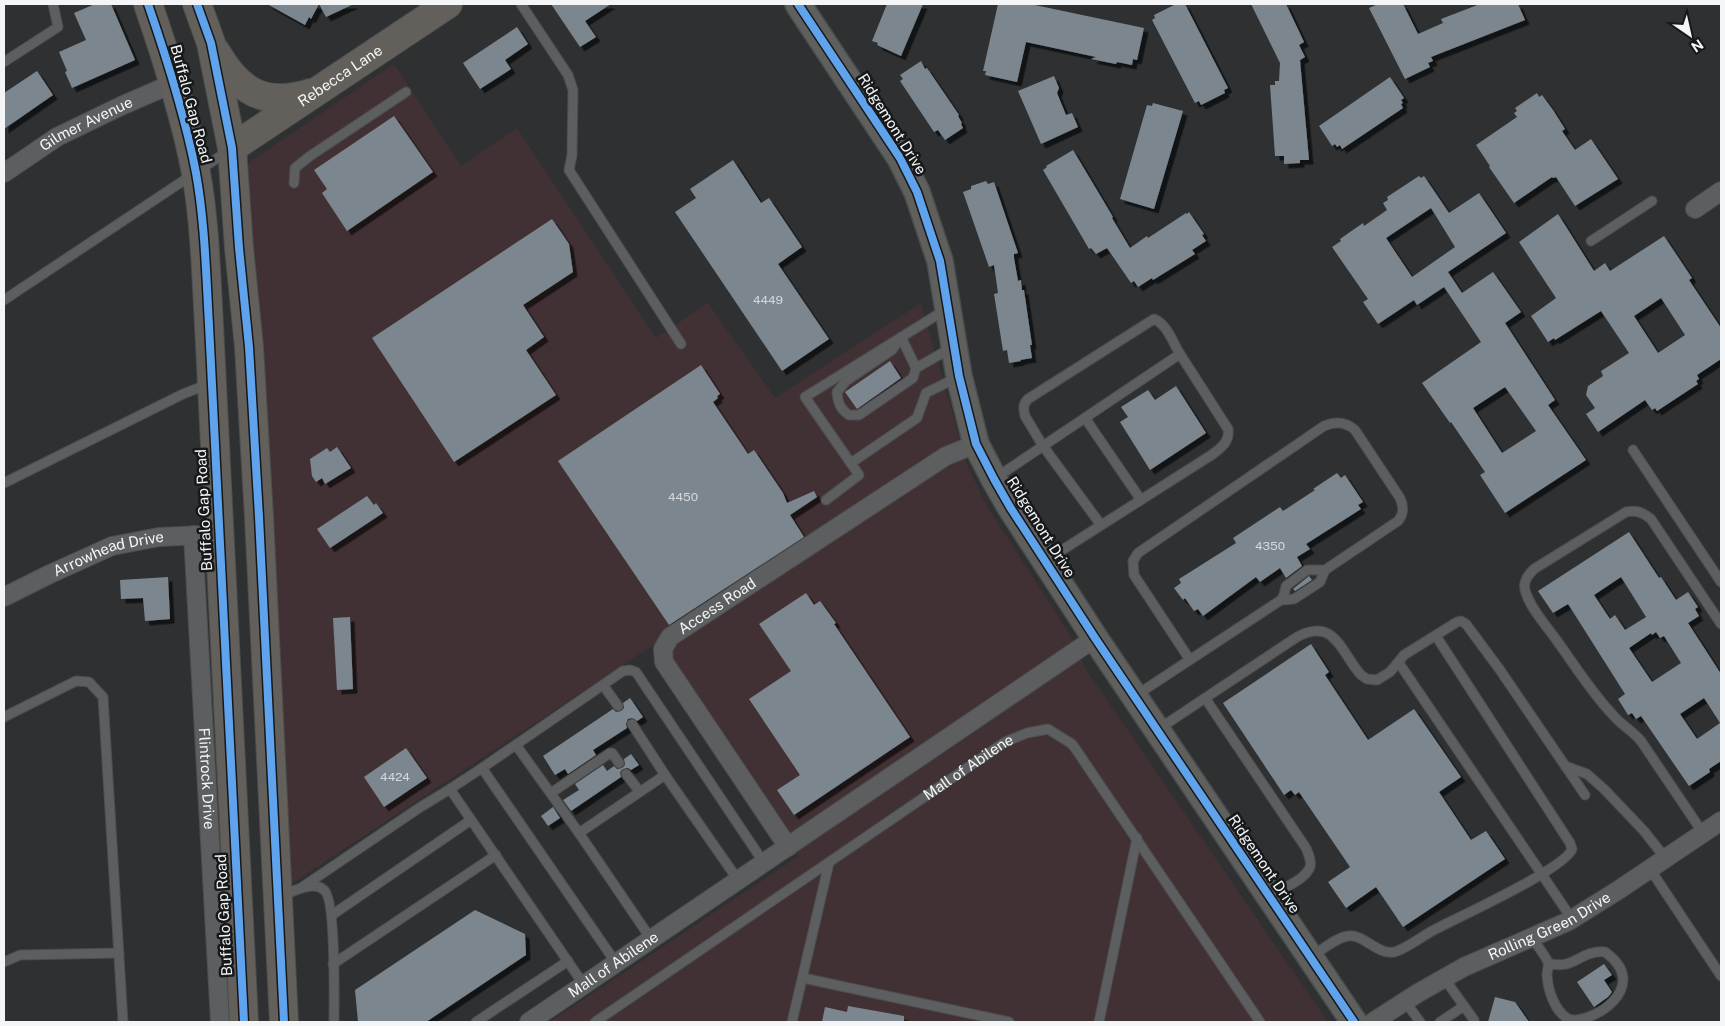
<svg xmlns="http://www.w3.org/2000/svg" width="1725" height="1026" viewBox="0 0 1725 1026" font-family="'Public Sans',sans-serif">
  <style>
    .commercial { fill: #423134 }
    .building { fill: #7c868f; fill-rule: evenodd; filter: url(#shadow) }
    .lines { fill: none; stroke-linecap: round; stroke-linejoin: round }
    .lane-casing { stroke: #4b4d4d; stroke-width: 11 }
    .street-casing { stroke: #4b4d4d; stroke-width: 20 }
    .secondary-casing { stroke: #4b4d4d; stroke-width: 28 }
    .primary-casing { stroke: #4b4d4d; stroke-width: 30 }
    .lane { stroke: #5d5e5f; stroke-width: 9 }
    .street { stroke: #5d5e5f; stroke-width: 18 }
    .secondary { stroke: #5f605e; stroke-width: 25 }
    .primary { stroke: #63605c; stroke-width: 28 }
    .cycleway-casing { stroke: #161819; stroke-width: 11 }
    .cycleway { stroke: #60a3ed; stroke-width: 8 }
    .labels { text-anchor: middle; stroke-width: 5; stroke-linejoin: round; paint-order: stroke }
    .number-label { font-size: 12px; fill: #d5d9dc }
    .street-label { font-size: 15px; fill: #f3f5f6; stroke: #161819 }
  </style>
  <defs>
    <filter id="shadow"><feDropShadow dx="4.5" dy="4.5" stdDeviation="0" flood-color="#0009"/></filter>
  </defs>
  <rect width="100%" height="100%" fill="#2e3031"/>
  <path class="commercial" d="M394 64 461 166 517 128 656 338 708 303 775 398 921 303 967 465 987 506 1074 641 1083 665 1328 1022H550L799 856 658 642 288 886 241 168Z"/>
  <g class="building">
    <path d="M95 4H111L135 60 72 88 65 72 67 71 59 52 86 40 74 13Z"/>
    <path d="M267 4H354L326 17 319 4 311 19 309 17 305 25Z"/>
    <path d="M551 4H611L585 21 596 37 580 47Z"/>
    <path d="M887 4H923L901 56 877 45 878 43 872 41Z"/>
    <path d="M998 4H1030L1144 28 1137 60 1133 59 1132 65 1117 62 1116 64 1091 59 1096 57 1026 42 1017 82 985 75 986 71H983Z"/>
    <path d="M1176 4H1185L1228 88 1224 90 1225 93 1201 105 1199 101 1195 103 1152 20 1155 18 1154 15Z"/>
    <path d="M1251 4H1286L1304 42 1299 45 1305 57 1300 60 1309 160H1300V163L1284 164V156H1275L1270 85H1275V81H1279L1280 63Z"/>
    <path d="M1378 4H1403L1418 34 1443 23 1441 19 1480 4H1518L1525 20 1431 57 1433 61 1428 63 1430 67 1405 79 1369 8Z"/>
    <path d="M517 27 528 44 505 60 511 69 480 89 463 63Z"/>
    <path d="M921 61 925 69 927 68 959 115 958 116 962 123 961 124 963 128 945 140 938 130 934 132 900 81 903 79 900 75Z"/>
    <path d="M37 71 53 95 4 129V93Z"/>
    <path d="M1054 76 1059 88 1057 93 1066 115 1072 113 1078 127 1041 144 1018 91Z"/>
    <path d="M1390 77 1404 98 1401 100 1403 103 1401 104 1403 108 1342 149 1340 145 1337 147 1335 144 1332 146 1319 126Z"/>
    <path d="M1537 93 1539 97 1542 95 1553 110 1565 129 1562 131 1575 150 1591 139 1618 179 1575 206 1556 177 1553 178 1552 177 1514 203 1489 167 1490 166 1476 145 1517 117 1514 113 1517 111 1515 108Z"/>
    <path d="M1153 103 1183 111 1154 209 1120 199 1147 105 1152 106Z"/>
    <path d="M394 116 433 172 347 231 322 193 327 189 314 170Z"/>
    <path d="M1073 150 1113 217 1112 218 1130 248 1147 236 1148 238 1186 213 1187 214 1189 212 1204 234 1202 235 1206 241 1192 250 1195 254 1153 280 1152 278 1138 287 1134 281 1131 283 1107 248 1096 254 1091 248 1089 249 1043 170 1047 167 1046 166Z"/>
    <path d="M733 160 761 203 769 198 802 247 778 264 829 339 782 371 675 212 696 198 690 189Z"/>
    <path d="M1419 176 1421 178 1424 176 1449 213 1479 193 1506 233 1448 272 1462 293 1493 272 1521 312 1505 323 1555 400 1548 405 1586 460 1505 513 1480 475 1485 472 1451 422 1450 423 1422 383 1481 342 1444 287 1417 305 1414 300 1378 324 1363 302 1368 299 1332 247 1341 241 1340 239 1363 223 1364 226 1387 210 1383 203 1388 200 1387 197ZM1431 208 1455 247 1412 277 1386 238ZM1505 387 1536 431 1502 453 1473 408Z"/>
    <path d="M986 181 988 184 994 182 1018 253 1014 254V258L1018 281 1021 280 1022 290H1024L1032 345H1030L1032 358 1020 360 1021 361 1009 363 1007 350 1003 351 994 294 998 293 994 265 989 267 963 192 971 189V186Z"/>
    <path d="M1558 214 1594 271 1605 263 1610 271 1664 236 1692 278 1689 280 1721 328V359L1697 375 1699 379 1696 381 1698 384 1657 411 1655 408 1652 410 1645 400 1598 432 1586 414 1595 408 1586 395 1588 386 1603 376 1601 371 1629 353 1601 311 1555 340 1554 338 1548 342 1531 316 1556 298 1519 242ZM1661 298 1685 335 1658 353 1634 316Z"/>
    <path d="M552 219 569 244 573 272 523 305 544 337 526 350 556 395 454 462 372 338Z"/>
    <path d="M890 361 901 378 857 409 845 392Z"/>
    <path d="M701 365 720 394 717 396 718 398 713 402 748 454 754 450 783 493 787 503 814 491 817 497 790 515 804 537 669 625 558 461Z"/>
    <path d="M1176 386 1206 433 1150 470 1120 422 1128 417 1121 407 1148 390 1155 400Z"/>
    <path d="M337 447 351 468 325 484 322 478 316 482 312 476 310 459 327 448 330 452Z"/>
    <path d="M1337 473 1341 478 1345 475 1363 502 1358 505 1361 509 1306 544 1310 549 1297 557 1302 566 1286 578 1280 568 1260 582 1256 577 1203 616 1198 609 1194 611 1185 598 1183 600 1174 588 1181 583 1179 579 1236 543 1233 538 1280 507 1283 511 1315 490 1313 489Z"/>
    <path d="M367 496 374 505 376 503 383 513 330 548 317 529Z"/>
    <path d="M1629 532 1659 578 1661 577 1676 600 1688 592 1698 607 1695 609 1699 616 1688 623 1721 674V761L1709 769 1710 772 1689 786 1641 716 1636 719 1632 713 1628 715 1618 699 1625 694 1568 604 1553 613 1538 591ZM1621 577 1646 617 1625 630 1615 615 1610 619 1594 595ZM1656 632 1660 638 1664 636 1681 663 1652 682 1629 648 1651 633 1652 635ZM1704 698 1720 723 1697 739 1680 714Z"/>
    <path d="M1309 576 1312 580 1295 591 1293 589Z"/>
    <path d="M168 577 170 619 145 621 143 598 121 599 120 580Z"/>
    <path d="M806 593 814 605 820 601 836 623 834 624 910 737 794 815 777 790 800 775 749 699 791 671 759 624Z"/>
    <path d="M350 617 353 689 337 690 333 618Z"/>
    <path d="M1311 644 1329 672 1325 675 1368 740 1414 709 1461 777 1439 792 1471 840 1486 831 1505 859 1403 927 1376 887 1346 908 1328 882 1350 867 1299 792 1295 795 1291 790 1284 795 1223 703Z"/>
    <path d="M630 698 643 717 637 721 632 718 628 719 626 724 627 728 593 750 596 755 568 774 565 769 555 775 543 756 613 709 616 712 621 711 624 708 623 703Z"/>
    <path d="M406 748 427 778 384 807 364 777Z"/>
    <path d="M631 754 639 765 631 770 628 768 623 769 620 772 621 777 571 811 563 800 579 790 575 784 603 765 607 771 614 766 617 769 622 768 625 765 624 759Z"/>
    <path d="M553 807 560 818 548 826 541 816Z"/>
    <path d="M475 910 525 934 526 955 426 1022H358L355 990Z"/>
    <path d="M1604 964 1612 975 1604 980 1612 992 1608 997 1594 1007 1577 982Z"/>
    <path d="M1495 997 1515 1002 1529 1022H1488Z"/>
    <path d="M848 1006 904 1016V1022H822L825 1007 847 1012Z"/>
  </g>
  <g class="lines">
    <g class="lane-casing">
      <g id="lane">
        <path d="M521 4 568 75 573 90 572 155 569 170 681 344"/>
        <path d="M4 62 58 27 53 4"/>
        <path d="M294 183 295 168 310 156 406 92"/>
        <path d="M1591 241 1652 201"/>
        <path d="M4 300 228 151"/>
        <path d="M901 337 916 368 913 378 859 415H849C840 409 838 403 837 392L846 381 892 350Z"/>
        <path d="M916 368 953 347"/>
        <path d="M1085 418 1141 500"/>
        <path d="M1633 450 1721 582"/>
        <path d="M851 463 917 418 926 393 956 378"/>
        <path d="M994 479 1180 354 1228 429C1230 441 1222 447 1213 454L1045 561"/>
        <path d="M4 483 183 394 208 384"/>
        <path d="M826 500 859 475 805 397 945 310"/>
        <path d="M1101 525 1043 446 1025 416C1023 408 1023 404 1028 399L1154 319C1167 324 1173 343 1180 354"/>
        <path d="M1281 600 1294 599 1320 582 1325 570"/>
        <path d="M1399 663 1572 919"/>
        <path d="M603 685 618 706"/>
        <path d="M1135 696 1281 600 1284 595 1286 586 1307 570H1325L1398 521C1404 514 1404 507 1400 498L1355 430C1346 422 1336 421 1324 426L1138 553 1133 561 1134 575 1190 660"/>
        <path d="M1205 698 1306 848C1308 853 1312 861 1310 867 1305 880 1283 888 1271 895"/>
        <path d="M4 717 76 681 89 682 103 697 123 1022"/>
        <path d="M632 724 665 775"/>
        <path d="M1157 730 1297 637C1335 617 1340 651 1361 675L1367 679 1377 680 1390 672 1404 655 1457 622 1461 621 1466 624 1500 670 1585 795"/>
        <path d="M516 745 579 833"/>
        <path d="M1565 766 1587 774 1604 789 1644 831 1666 859"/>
        <path d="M482 768 623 671 630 670 636 672 764 863"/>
        <path d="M626 774 640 792"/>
        <path d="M450 789 482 768 616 963"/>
        <path d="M551 793 610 753H612L619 763"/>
        <path d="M1703 833 1641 741C1633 731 1621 725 1613 715 1591 692 1574 664 1555 638 1545 624 1531 609 1526 593 1522 583 1527 576 1534 569L1626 512C1637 510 1642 512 1651 519L1721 624"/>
        <path d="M1650 869 1721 976"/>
        <path d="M301 888 419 808 450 789 584 985"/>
        <path d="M281 896C292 892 313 880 324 890 336 899 334 1002 334 1022"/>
        <path d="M332 915 471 820"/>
        <path d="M1531 937C1535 943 1547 957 1548 963 1549 966 1547 971 1547 975 1548 990 1554 1010 1568 1019 1590 1026 1654 987 1605 952 1579 950 1575 971 1548 963"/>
        <path d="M651 939 579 833 665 775 738 880"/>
        <path d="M1311 957C1322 950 1335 938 1348 936 1364 934 1377 955 1394 952 1404 950 1424 935 1434 930 1458 917 1565 869 1572 849L1570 843 1436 636"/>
        <path d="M4 962 20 955 119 953"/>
        <path d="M333 964 496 855"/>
        <path d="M803 978 1009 1022"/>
        <path d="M1444 978 1464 1006"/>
        <path d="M1405 1001 1420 1022"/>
        <path d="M476 1022 568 961"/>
        <path id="s1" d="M595 1022 1005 742 1027 733 1048 729 1072 744 1077 751 1260 1022"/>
        <path d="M792 1022 829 863"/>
        <path d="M1099 1022 1137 838"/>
        <path d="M1440 1022 1464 1006 1474 1020"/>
      </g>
    </g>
    <g class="street-casing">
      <g id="street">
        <path id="s2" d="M4 173 57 137 121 106 174 83"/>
        <path d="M1695 209 1721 191"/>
        <path id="s3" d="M193 535 220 1022"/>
        <path id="s4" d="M4 597 50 574 112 546 159 537 203 535"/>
        <path id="s5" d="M788 847 664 662 663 649 670 637 946 456 976 444"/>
        <path id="s6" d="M529 1022 1095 638"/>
        <path id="s7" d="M1373 1022 1418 993 1464 967 1569 921 1620 889 1721 821"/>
      </g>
    </g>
    <g class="secondary-casing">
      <path id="secondary" d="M798 4 900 158 917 192 940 261 959 376 976 444 994 479 1010 507 1095 638 1354 1022"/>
    </g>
    <g class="primary-casing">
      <g id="primary">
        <path d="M148 4C167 59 185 115 196 173 205 223 206 274 209 325L244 1022"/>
        <path d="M197 4 211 43 232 148 239 248 249 347 259 517 284 1022"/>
        <path d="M216 52C239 92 265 107 310 93"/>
        <path id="s8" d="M232 148 448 4"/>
      </g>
    </g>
    <use href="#lane" class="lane"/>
    <use href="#street" class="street"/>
    <use href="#secondary" class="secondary"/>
    <use href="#primary" class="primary"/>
    <g class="cycleway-casing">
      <g id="cycleway">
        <path d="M148 4C167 59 185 115 196 173 205 223 206 274 209 325L244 1022"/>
        <path d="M197 4 211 43 232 148 239 248 249 347 259 517 284 1022"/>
        <path d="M798 4 900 158 917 192 940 261 959 376 976 444 994 479 1010 507 1095 638 1354 1022"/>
      </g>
    </g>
    <use href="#cycleway" class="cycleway"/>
  </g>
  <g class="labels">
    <g class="number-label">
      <text x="768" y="304">4449</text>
      <text x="683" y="501">4450</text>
      <text x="1270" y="550">4350</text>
      <text x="395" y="781">4424</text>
    </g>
    <g class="street-label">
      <text dy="5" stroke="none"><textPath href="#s8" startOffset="130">Rebecca Lane</textPath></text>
      <text transform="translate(191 104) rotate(75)" y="5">Buffalo Gap Road</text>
      <text transform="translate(892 124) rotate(58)" y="5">Ridgemont Drive</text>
      <text dy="5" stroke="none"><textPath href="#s2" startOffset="96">Gilmer Avenue</textPath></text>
      <text transform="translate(204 510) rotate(-93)" y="5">Buffalo Gap Road</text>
      <text transform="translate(1041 527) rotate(58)" y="5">Ridgemont Drive</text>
      <text dy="5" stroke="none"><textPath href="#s4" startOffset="114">Arrowhead Drive</textPath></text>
      <text dy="5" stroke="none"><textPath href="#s5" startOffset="306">Access Road</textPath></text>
      <text dy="5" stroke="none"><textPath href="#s1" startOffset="452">Mall of Abilene</textPath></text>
      <text dy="5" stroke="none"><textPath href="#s3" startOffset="244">Flintrock Drive</textPath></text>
      <text transform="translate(1264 864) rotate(56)" y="5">Ridgemont Drive</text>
      <text transform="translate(224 915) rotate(-93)" y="5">Buffalo Gap Road</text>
      <text dy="5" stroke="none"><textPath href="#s7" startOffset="201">Rolling Green Drive</textPath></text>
      <text dy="5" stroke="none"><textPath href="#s6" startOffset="102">Mall of Abilene</textPath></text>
    </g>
  </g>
  <rect width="1725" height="1026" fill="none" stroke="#f3f5f6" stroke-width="10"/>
  <g transform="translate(1690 35) rotate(146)" stroke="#161819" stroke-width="4" paint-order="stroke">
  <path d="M0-4L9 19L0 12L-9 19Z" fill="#f3f5f6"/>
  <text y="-8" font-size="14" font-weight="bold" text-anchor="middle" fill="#f3f5f6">N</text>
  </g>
</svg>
